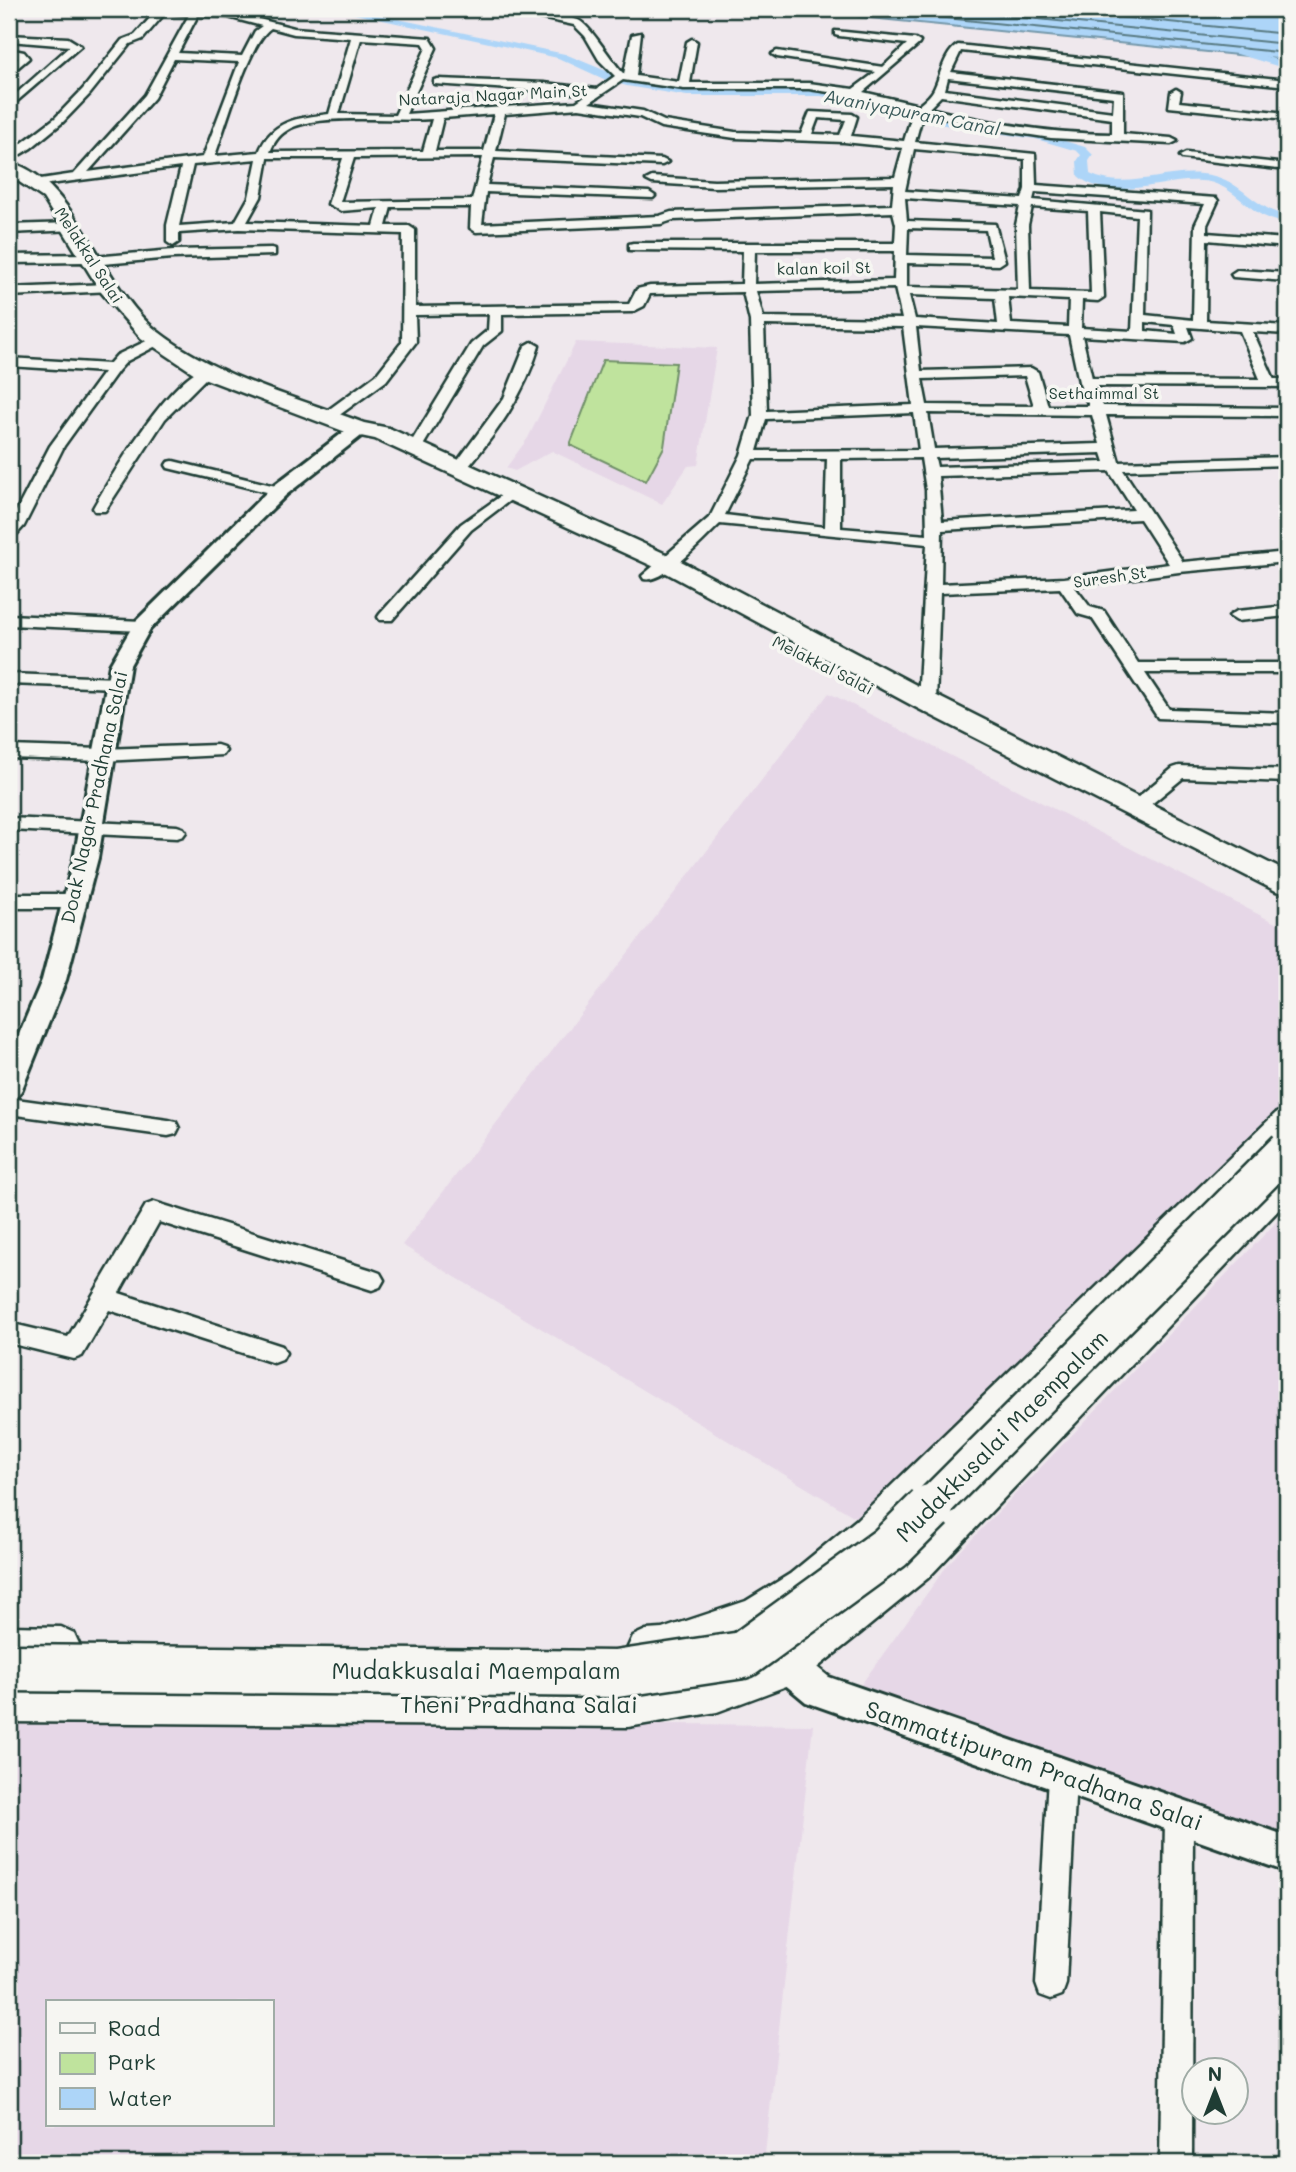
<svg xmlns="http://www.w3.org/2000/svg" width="1296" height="2172" viewBox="0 0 1296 2172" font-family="Mali,sans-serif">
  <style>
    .built { fill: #e6d7e7; fill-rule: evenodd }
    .green { fill: #bfe39d; stroke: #6f9068; stroke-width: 2 }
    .water { fill: #add5f8; stroke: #7498aa; stroke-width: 2 }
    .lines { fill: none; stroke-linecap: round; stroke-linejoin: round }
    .shore { stroke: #587a82; stroke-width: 2 }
    .canal { fill: #add5f8; fill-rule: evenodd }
    .minor-casing { stroke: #1f3d34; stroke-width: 5 }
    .tertiary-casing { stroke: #1f3d34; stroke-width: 6 }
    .secondary-casing { stroke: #1f3d34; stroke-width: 5 }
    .primary-casing { stroke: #1f3d34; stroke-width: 5 }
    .minor { fill: #f6f6f2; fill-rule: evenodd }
    .tertiary { fill: #f6f6f2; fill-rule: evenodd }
    .secondary { fill: #f6f6f2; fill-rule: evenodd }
    .primary { fill: #f6f6f2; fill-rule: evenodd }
    .primary-bridge-far1-casing { stroke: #1f3d34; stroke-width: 41; stroke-linecap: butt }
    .primary-bridge-casing { stroke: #1f3d34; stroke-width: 51; stroke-linecap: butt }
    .primary-bridge-far1 { stroke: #f6f6f2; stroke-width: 36 }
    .primary-bridge { stroke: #f6f6f2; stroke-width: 46 }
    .labels { text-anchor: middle; stroke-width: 7; stroke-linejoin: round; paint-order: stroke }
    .far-street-label { font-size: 16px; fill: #1f3d34; stroke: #f6f6f2 }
    .far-water-label { font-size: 18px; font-style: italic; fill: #3b5b5b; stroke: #f6f6f2 }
    .street-label { font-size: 19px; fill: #1f3d34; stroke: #f6f6f2 }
    .near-street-label { font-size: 23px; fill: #1f3d34; stroke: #f6f6f2 }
  </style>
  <rect width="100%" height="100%" fill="#efe8ed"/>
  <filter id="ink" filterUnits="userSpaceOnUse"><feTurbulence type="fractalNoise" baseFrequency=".0143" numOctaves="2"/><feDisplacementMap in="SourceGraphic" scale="14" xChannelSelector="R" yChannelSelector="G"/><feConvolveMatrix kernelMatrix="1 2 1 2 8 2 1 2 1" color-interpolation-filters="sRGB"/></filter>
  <g filter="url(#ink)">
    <g class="built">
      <path d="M576 342 717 348 698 465 688 466 662 504 552 451 515 471 506 468 528 438Z"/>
      <path d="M829 693 1287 929V1110L865 1523 402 1245Z"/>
      <path d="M1287 1211V1847L855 1693 949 1563Z"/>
      <path d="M9 1719 813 1725 764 2163H9ZM47 2002H271V2125H47Z"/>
    </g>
    <path class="green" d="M603 360 676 363 664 447 646 481 570 445Z"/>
    <path class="water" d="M842 9H1287V60L860 17Z"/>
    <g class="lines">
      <g class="shore">
        <path d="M859 9 1287 53"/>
        <path d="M937 9 1287 44"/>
        <path d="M1041 9 1287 34"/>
      </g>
      <g class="canal">
        <path d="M332 9H350L565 54 628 80 687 90H821L866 98 892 107 945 119 1037 133 1085 147 1093 155 1089 161 1090 174C1125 191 1164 170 1201 174 1233 176 1242 194 1267 208 1273 212 1281 214 1287 216V224C1277 221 1265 218 1257 212 1238 199 1225 182 1201 181 1163 178 1110 204 1078 176L1077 161 1081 155 1077 151 1036 139 945 125 885 112 863 104 821 96H687L627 86 606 80 558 58Z"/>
        <path d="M1238 48 1287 63V69L1234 53 1233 51Z"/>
      </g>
      <g class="minor-casing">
        <g id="minor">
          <path d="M158 9 228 11 294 28 430 38 436 48 406 114 576 102 588 94 434 84V80L438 79 544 83 597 89 615 76 599 60 585 36 574 25 526 15V11L529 10C545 13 563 15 578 20 590 25 612 62 624 74L632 35 641 33 636 76 679 82 687 42 692 39 697 42 690 83H809L853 89 876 72 777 57 772 54 777 51 883 67 907 44 839 36 835 35V31L915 39 920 42 919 44 863 92 919 105C924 101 931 95 934 89 941 75 944 53 958 45L1287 80V86L961 51 951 72 1123 92V134L1171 138 1177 141 1171 144 1051 138 985 128 923 113 915 142 1035 154 1036 185 1216 198 1218 201 1207 225V233L1287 239V247L1207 240 1206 321 1287 326V334L1253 332 1274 379H1287V387L1095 386 1103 406 1287 408V416L1106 415 1119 462 1287 457V465L1123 470 1183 562 1287 552V562L1179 572 1074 586 1090 607 1104 611 1138 663H1287V673H1145L1169 709 1287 713V723L1158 718 1092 618 1078 614 1060 588 940 593 936 702 933 706H921L918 702 927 544 720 524C705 538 664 584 644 579L642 576 710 517 741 455 753 415 750 321 743 292 650 294 644 306 632 312 502 314V331L483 346 421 449 414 453 407 449 471 344 488 330 489 314 415 315 416 342 386 381 334 419H324V413L376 375 402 342 403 234 239 229 179 233V242L173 246 167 242V225L181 167 34 186 28 183 34 180 74 174 145 95 189 15 165 13 143 39 130 44 90 94 63 122 31 148 9 161V153L55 118 83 89 122 40 135 35ZM198 15 228 17 262 26 255 31 242 56 178 53ZM271 28 294 34 351 38 329 114C297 118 272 120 259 152L215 156C225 128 249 42 271 28ZM361 39 423 43 426 48 395 115 339 114ZM174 59 239 62 203 157 88 172 154 98ZM948 78 1114 97 1113 112 945 90ZM623 80 684 89H809L855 96 913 111 904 141 851 136 857 117 852 114 810 112 801 134 735 132 664 121 643 111 589 103ZM941 96 1112 119V134C1049 134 989 123 929 108ZM579 108 640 117 661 127 735 138 844 142 903 148 895 177 714 181 652 177 646 180 652 183 714 187 894 184 892 205 671 212 659 216 482 224 486 192 653 198 655 196 649 192 487 185 494 158 662 165 668 162 662 159 496 151 505 114ZM494 114 484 151H435L443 118ZM818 118 846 120 840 135 812 134ZM432 119 423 151 270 152C275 140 280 134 291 128 322 113 395 122 432 119ZM914 149 1025 159V189L1022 199 905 191ZM483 157 472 200 340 202 354 158ZM268 158H343L328 204 341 211 379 208 374 226 247 222 261 197ZM257 159 249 197 235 222 179 226 193 165ZM1035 192 1205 204 1195 225 1193 320 1145 315 1147 210 1033 200ZM905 198 1020 206 1016 225 1018 290 907 287V263L999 265 1005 261 995 224 907 221ZM391 207H471L470 228 476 232 661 224 673 220 893 212 896 224 895 243H633L629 244V250L743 251 742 284 650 286 637 289 629 304 415 307V230L409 226H386ZM1032 207 1088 211 1091 293 1030 291 1028 225ZM1100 212 1137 216 1132 331 1081 328 1082 300 1098 301 1104 297ZM908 228 986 230 992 257 907 255ZM755 251H895L894 280 754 284ZM895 288 902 319 763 317 756 291ZM909 295 995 298 998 324 915 319ZM1008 297 1069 300 1068 327 1011 324ZM1145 322 1174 325 1177 334 1145 331ZM764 325 903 327 913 405 767 411ZM916 327 1069 335 1079 382 1089 406H1048L1038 372 1031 368 921 371ZM1188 327 1240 331 1260 379 1092 378 1082 336 1185 342 1192 338ZM1025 376 1034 406 927 405 922 379ZM914 413 919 450 757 451 766 419ZM928 413 1092 415 1100 444 934 449ZM1102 453 1105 462 937 467 935 458ZM921 458 926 490 927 535 841 528V459ZM753 459H827L825 527 725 515ZM1109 471 1134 510 942 521 938 476ZM1140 519 1169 564 1064 578 941 584 942 530Z"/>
          <path d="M9 35 68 38 81 46 9 108V100L70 46 9 41Z"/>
          <path d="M9 49 24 52 29 58 9 75V67L18 58 9 55Z"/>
          <path d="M1176 89 1181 92 1179 102 1287 113V119L1169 107 1171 92Z"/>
          <path d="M1186 153 1287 164V170L1182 158 1180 156Z"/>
          <path d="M71 223 75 224V230L9 233V225Z"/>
          <path d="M271 248 275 249V255L173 258 91 265 85 262 9 263V255L89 254 94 257 173 250Z"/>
          <path d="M1237 270 1287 273V281L1233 277 1231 274Z"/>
          <path d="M108 284 114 288 112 291 9 296V288Z"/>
          <path d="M157 336 164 340 162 343 127 361 118 371 64 446 24 526 14 537 9 539V525L50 446 104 372 9 366V358L109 364 117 355Z"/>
          <path d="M532 342 539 346C524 396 496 434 463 473H453L451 470 504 398 525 346Z"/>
          <path d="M206 367 213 371 165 419 105 511H95L93 508C113 474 169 378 206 367Z"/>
          <path d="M173 461 284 488 286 491 279 495 168 468 166 465 168 462Z"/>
          <path d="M512 488 517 489 519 492 517 495 471 530 392 620H380L378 617 380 614 461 524Z"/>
          <path d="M1287 606V616L1237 621 1229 616 1237 611Z"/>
          <path d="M9 615 142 621 150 626 142 631 9 625Z"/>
          <path d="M9 674 117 678 125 683 117 688 9 684Z"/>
          <path d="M217 745 223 747 226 751 223 755 102 761 9 758V746L102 749Z"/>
          <path d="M1179 766 1287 770V782L1183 778 1143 811H1131L1128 807 1131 803 1173 768Z"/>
          <path d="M9 818 177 826 183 828 186 832 183 836 177 838 9 830Z"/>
          <path d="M9 894H74L81 896 84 901 81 906 74 908H9Z"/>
          <path d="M9 1098 168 1120 176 1122 179 1128 176 1134 168 1136 9 1114Z"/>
          <path d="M154 1202 372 1270 380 1273 384 1280 380 1287 372 1290 159 1222 119 1293 282 1346 286 1353 282 1360 274 1363 109 1310 82 1356 74 1359 9 1343V1323L68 1337 146 1205Z"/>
          <path d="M1062 1763 1072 1767 1076 1777 1066 1984 1062 1995 1051 1999 1040 1995 1036 1984 1048 1777 1052 1767Z"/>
          <path d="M1179 1803 1189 1807 1193 1817 1192 2163H1160L1165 1817 1169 1807Z"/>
        </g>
      </g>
      <g class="tertiary-casing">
        <g id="tertiary">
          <path d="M359 424 368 429 365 433 286 495 150 629 130 665 98 858 66 980 22 1089 18 1096 9 1099V1058L42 980 74 858 110 665 135 622 272 487 353 425Z"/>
          <path d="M789 1649 801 1654 829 1677 1287 1836V1872L806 1702 777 1678 772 1666 777 1654Z"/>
        </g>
      </g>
      <g class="secondary-casing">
        <g id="secondary">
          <path d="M1287 1109V1140L882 1544 816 1600 769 1629 662 1667 646 1668 633 1662 627 1649 633 1636 646 1630 662 1629 746 1601 790 1574 856 1520 1276 1113Z"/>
          <path d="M1287 1169V1201L928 1578 858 1635 803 1679 789 1685 717 1712 628 1727 9 1722V1684L628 1689 717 1674 777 1652 902 1554 1276 1172Z"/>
          <path d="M9 1626 61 1627 74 1633 80 1646 74 1659 61 1665 9 1664Z"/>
        </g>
      </g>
      <g class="primary-casing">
        <path id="primary" d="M9 162C75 178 103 288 156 330 215 377 295 397 364 423L389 428 677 559 937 696 1287 872V894L1276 891 917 708 659 569 375 439 351 434 198 376 141 338 101 292 43 198 9 175Z"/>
      </g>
      <use href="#minor" class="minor"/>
      <use href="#tertiary" class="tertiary"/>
      <use href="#secondary" class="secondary"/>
      <use href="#primary" class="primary"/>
      <g class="primary-bridge-far1-casing">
        <path id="primary-bridge-far1" d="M928 1509 1287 1149"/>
      </g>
      <g class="primary-bridge-casing">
        <path id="primary-bridge" d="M9 1668 616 1674 743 1655 890 1548 930 1508"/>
      </g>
      <use href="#primary-bridge-far1" class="primary-bridge-far1"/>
      <use href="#primary-bridge" class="primary-bridge"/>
    </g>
  </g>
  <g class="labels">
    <g class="far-street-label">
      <text transform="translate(493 95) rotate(-3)" y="6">Nataraja Nagar Main St</text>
      <text transform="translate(89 255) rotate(57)" y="6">Melakkal Salai</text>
      <text transform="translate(824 268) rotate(-1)" y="6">kalan koil St</text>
      <text x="1104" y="399">Sethaimmal St</text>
      <text transform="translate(1110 577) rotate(-8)" y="6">Suresh St</text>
      <text transform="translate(823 665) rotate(27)" y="6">Melakkal Salai</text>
    </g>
    <g class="far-water-label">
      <text transform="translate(912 113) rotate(11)" y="6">Avaniyapuram Canal</text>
    </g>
    <g class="street-label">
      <text transform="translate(94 797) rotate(-78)" y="7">Doak Nagar Pradhana Salai</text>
    </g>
    <g class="near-street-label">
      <text transform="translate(1002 1436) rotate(-45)" y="8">Mudakkusalai Maempalam</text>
      <text x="476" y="1679">Mudakkusalai Maempalam</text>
      <text x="519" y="1713">Theni Pradhana Salai</text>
      <text transform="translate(1034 1766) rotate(19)" y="8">Sammattipuram Pradhana Salai</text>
    </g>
  </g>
  <rect width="1296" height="2172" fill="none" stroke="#f6f6f2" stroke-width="35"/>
  <rect x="18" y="18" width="1261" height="2137" fill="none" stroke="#1f3d34" stroke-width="2.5" filter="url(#ink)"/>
  <rect x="46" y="2000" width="228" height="126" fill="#f6f6f2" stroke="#a0aca6" stroke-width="2"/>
  <rect x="60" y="2023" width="35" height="10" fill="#f6f6f2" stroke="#a0aca6" stroke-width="2"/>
  <text x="108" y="2036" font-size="21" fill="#1f3d34">Road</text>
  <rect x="60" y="2053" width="35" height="21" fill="#bfe39d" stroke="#a0aca6" stroke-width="2"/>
  <text x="108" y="2070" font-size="21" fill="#1f3d34">Park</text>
  <rect x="60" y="2088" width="35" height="21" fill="#add5f8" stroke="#a0aca6" stroke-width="2"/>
  <text x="108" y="2106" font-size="21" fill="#1f3d34">Water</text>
  <g transform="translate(1215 2091)"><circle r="33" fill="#f6f6f2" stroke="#a0aca6" stroke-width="2"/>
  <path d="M0-5L12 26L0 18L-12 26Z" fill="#1f3d34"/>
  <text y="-10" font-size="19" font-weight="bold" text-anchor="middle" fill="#1f3d34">N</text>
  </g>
</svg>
